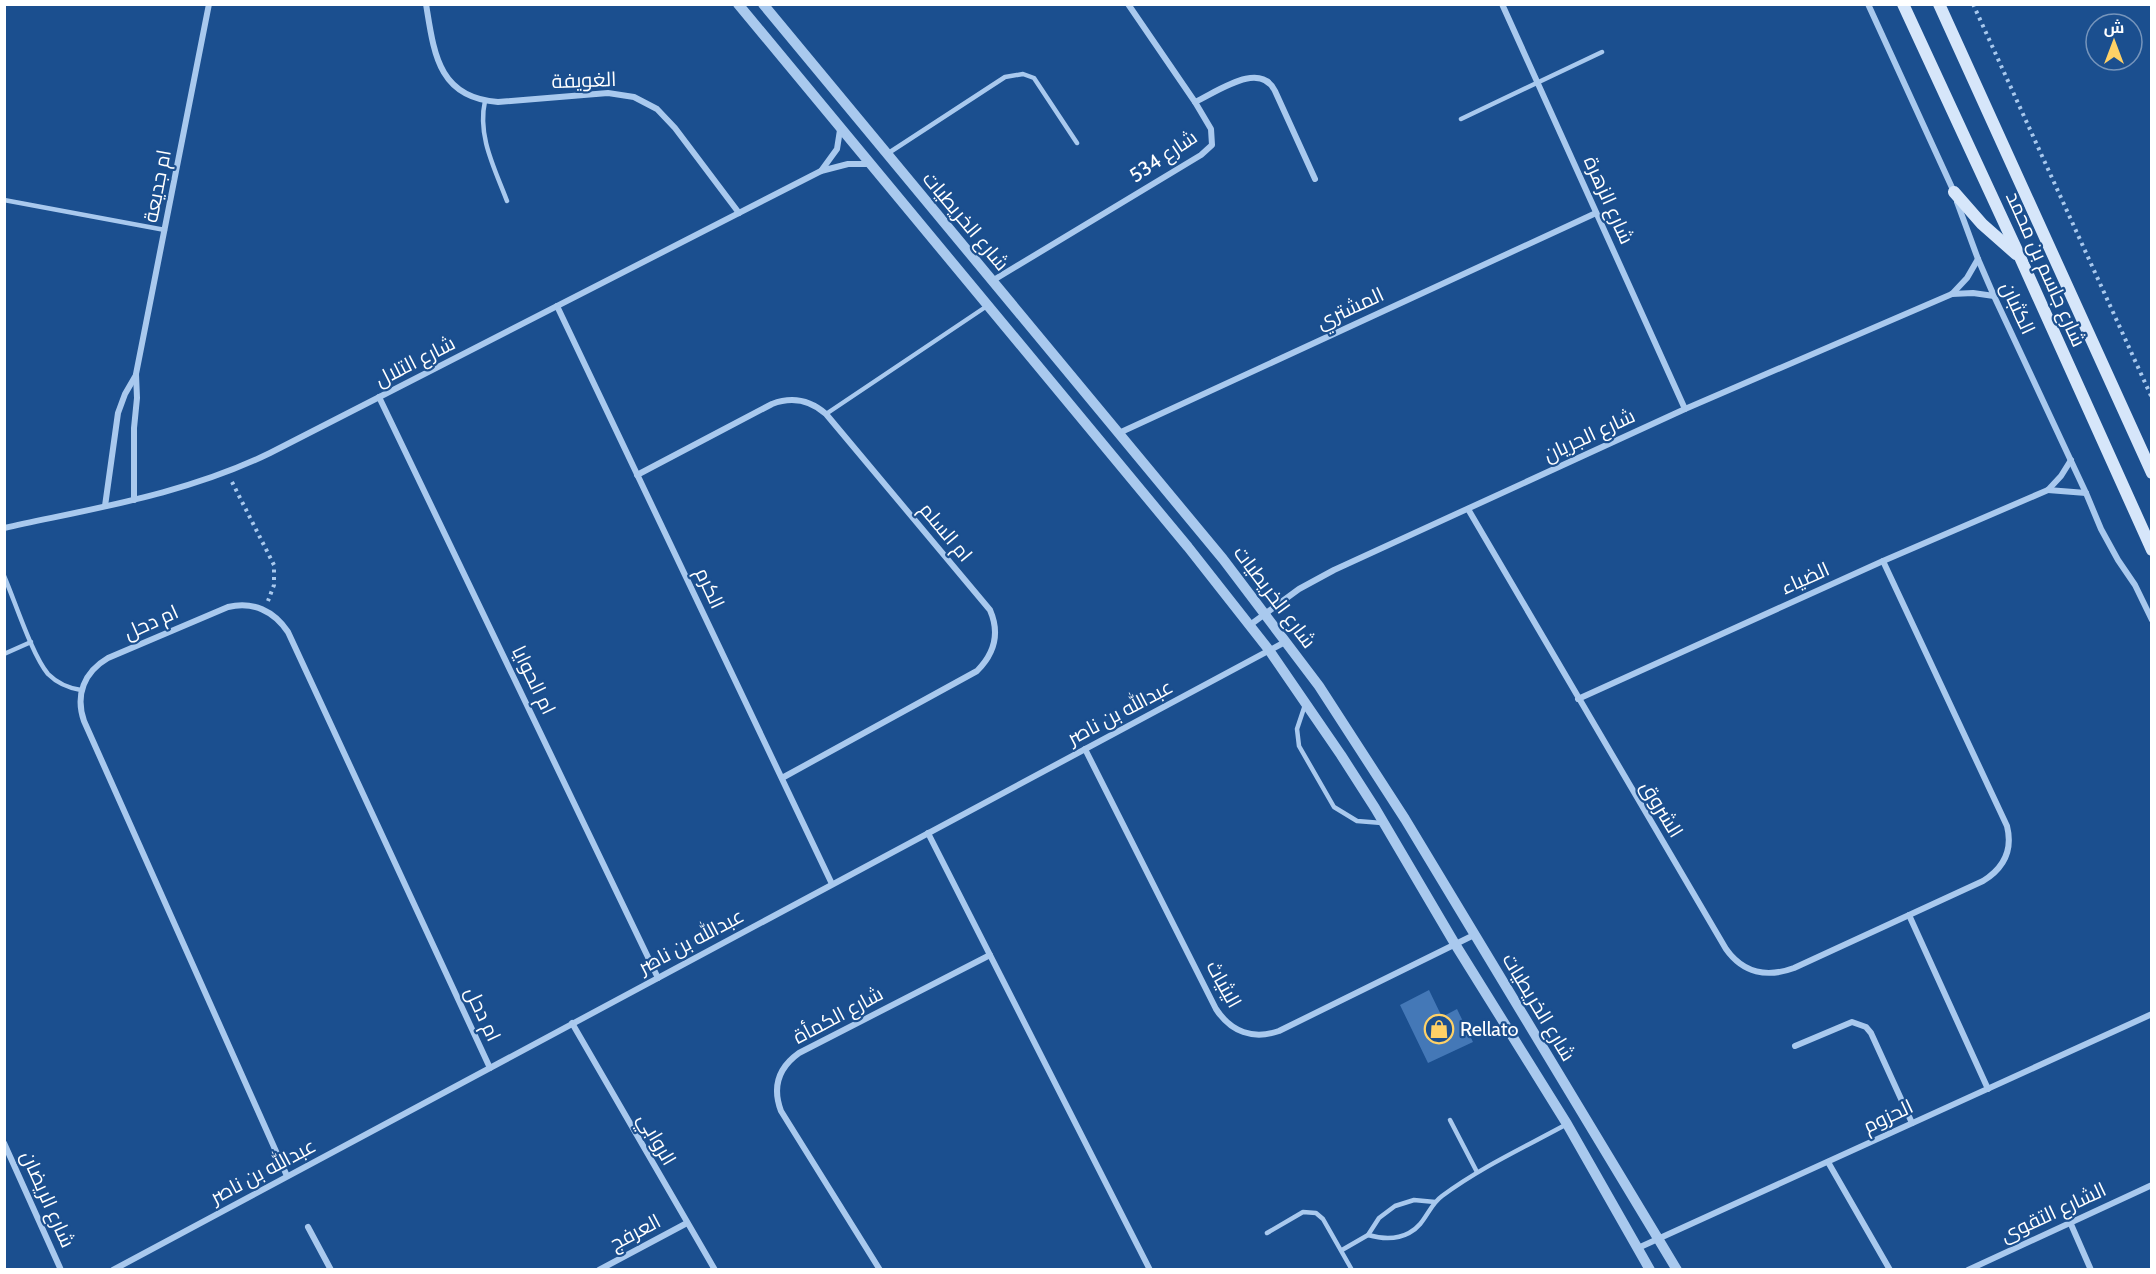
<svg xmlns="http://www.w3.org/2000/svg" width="2156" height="1274" viewBox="0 0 2156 1274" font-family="Cabin,Cairo,sans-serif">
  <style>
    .building { fill: #4478b7 }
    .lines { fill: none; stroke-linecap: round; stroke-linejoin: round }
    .path { stroke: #a9c9ee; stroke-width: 4; stroke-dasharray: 3 4.5; stroke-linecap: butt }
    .service { stroke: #a9c9ee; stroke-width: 4.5 }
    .minor { stroke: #a9c9ee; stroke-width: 6 }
    .tertiary { stroke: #a9c9ee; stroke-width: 10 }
    .secondary { stroke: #d6e6fa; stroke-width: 12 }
    .labels { text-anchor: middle; stroke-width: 4.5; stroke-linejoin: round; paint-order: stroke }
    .street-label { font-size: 20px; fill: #fff; stroke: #1b4f8f }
    .poi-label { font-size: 20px; fill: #fff; stroke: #1b4f8f; text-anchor: start }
  </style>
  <rect width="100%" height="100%" fill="#1b4f8f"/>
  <path class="building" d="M1429 990 1442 1017 1457 1009 1473 1042 1428 1063 1400 1005Z"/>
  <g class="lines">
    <g class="path">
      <path d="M1973 4 2152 398"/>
      <path d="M232 482 274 565V585L268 601"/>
    </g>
    <g class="service">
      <path d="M485 101C477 136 495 169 507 201"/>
      <path d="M1461 119 1602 52"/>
      <path d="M887 154 1005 77 1023 74 1034 78 1077 143"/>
      <path d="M4 200 165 230"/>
      <path d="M826 414 987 306"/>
      <path d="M4 576C15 601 32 655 48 674 57 683 68 688 81 690"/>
      <path d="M4 654 31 642"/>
      <path d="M1305 705 1297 729 1299 746 1334 807 1357 821 1382 823"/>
      <path d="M1450 1120 1477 1172"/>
      <path d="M1267 1233 1303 1212 1316 1213 1323 1219 1352 1270"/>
      <path d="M1368 1235C1382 1239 1396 1240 1409 1233 1426 1224 1428 1206 1442 1196 1481 1167 1525 1147 1567 1124"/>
      <path d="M1342 1250 1368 1235 1379 1218 1395 1206 1414 1200 1435 1202"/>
    </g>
    <g class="minor">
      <path d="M426 4C434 53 438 98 498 102L608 93 634 97 657 109 675 128 739 213"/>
      <path d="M1502 4 1685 409"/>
      <path d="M1868 4 1954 192"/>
      <path d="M1195 102C1217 92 1260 60 1275 91L1315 179"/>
      <path d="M821 171 837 149 840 130"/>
      <path d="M1957 202 1978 259 1994 296 2086 493 2101 529 2118 560 2135 585 2152 620"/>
      <path d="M992 281 1201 155 1212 145 1211 129 1195 102 1128 4"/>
      <path d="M1952 294 1973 293 1994 296"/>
      <path d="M557 306 832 884"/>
      <path d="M379 397 658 978"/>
      <path d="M1119 433 1596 213"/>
      <path d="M637 475 772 404C793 396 810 400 826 414L990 610C1000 633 995 653 977 671L782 778"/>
      <path d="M2048 490 2086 493"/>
      <path d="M134 500V428L137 398 136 374 209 4"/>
      <path d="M105 506 118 413 125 394 136 375"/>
      <path d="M1468 509 1726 949C1743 973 1767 978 1794 968L1983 881C2004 868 2013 850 2007 826L1883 561"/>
      <path d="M4 528C95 508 186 494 270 453L821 171 848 164H869"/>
      <path d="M1250 625 1299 589 1334 570 1685 409 1952 294 1967 278 1978 259"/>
      <path d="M1578 699 1883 561 2048 490 2061 476 2071 460"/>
      <path d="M1085 749 1216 1009C1231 1032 1253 1040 1279 1031L1474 935"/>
      <path d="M928 833 1150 1270"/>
      <path d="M1909 915 1988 1089"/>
      <path d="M572 1023 715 1270"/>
      <path d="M1795 1046 1852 1022 1866 1027 1871 1033 1912 1123"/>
      <path d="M4 1143 61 1270"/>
      <path d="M1828 1162 1890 1270"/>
      <path d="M287 1176 84 721C75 695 84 672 108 658L228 607C253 601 274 611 288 632L490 1068"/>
      <path d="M2070 1222 2091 1270"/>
      <path d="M308 1227 331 1270"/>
      <path d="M1638 1248 2152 1014"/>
      <path d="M113 1270 1285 642"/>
      <path d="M599 1270 687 1223"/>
      <path d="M880 1270 781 1111C772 1087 778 1068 799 1053L990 955"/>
      <path d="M1968 1270 2152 1185"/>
    </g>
    <g class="tertiary">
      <path d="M738 4 1188 547 1269 650 1341 755 1375 808 1455 944 1567 1124 1650 1270"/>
      <path d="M763 4 1223 559 1319 686 1405 819 1677 1270"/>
    </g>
    <g class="secondary">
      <path d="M1903 4 2020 257 2152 550"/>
      <path d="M1939 4 2152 473"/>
      <path d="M1954 192 1982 224 2016 254"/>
    </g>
  </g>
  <defs>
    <g id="shop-ring" transform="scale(1.5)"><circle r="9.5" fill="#1b4f8f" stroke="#ffd166" stroke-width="1.5"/><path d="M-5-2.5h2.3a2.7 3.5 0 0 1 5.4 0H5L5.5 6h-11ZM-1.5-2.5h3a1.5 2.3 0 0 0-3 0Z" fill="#ffd166"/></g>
  </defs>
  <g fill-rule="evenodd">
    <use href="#shop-ring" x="1439" y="1029"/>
  </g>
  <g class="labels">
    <g class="street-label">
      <text transform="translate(584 80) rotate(-2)" y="7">الغويفة</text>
      <text transform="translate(1163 156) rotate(-34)" y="7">شارع 534</text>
      <text transform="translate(157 186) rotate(-79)" y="7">ام جديعة</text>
      <text transform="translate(1609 200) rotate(66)" y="7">شارع الزهرة</text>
      <text transform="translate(966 221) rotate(50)" y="7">شارع الخريطيات</text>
      <text transform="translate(2046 269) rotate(66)" y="7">شارع جاسم بن محمد</text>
      <text transform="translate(1350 308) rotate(-25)" y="7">المشتري</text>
      <text transform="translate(2018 308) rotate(65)" y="7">الكثبان</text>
      <text transform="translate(415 361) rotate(-27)" y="7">شارع التلال</text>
      <text transform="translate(1589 435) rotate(-25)" y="7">شارع الجريان</text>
      <text transform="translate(946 532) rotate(50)" y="7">ام السلم</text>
      <text transform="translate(1805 578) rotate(-24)" y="7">الضياء</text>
      <text transform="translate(710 588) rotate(65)" y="7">الكرم</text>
      <text transform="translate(1275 597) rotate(53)" y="7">شارع الخريطيات</text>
      <text transform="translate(151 622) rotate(-24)" y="7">ام دحل</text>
      <text transform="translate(534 680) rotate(64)" y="7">ام الحوايا</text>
      <text transform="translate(1120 712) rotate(-28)" y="7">عبدالله بن ناصر</text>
      <text transform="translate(1662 809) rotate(59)" y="7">الشروق</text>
      <text transform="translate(691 941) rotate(-28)" y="7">عبدالله بن ناصر</text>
      <text transform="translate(1224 984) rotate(61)" y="7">اليثياث</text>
      <text transform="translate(1539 1007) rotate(59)" y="7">شارع الخريطيات</text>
      <text transform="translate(483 1014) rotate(65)" y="7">ام دحل</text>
      <text transform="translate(838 1015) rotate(-28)" y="7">شارع الكمأة</text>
      <text transform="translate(1888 1116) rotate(-25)" y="7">الحزوم</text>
      <text transform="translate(657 1139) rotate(60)" y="7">الروابي</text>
      <text transform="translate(263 1171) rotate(-28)" y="7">عبدالله بن ناصر</text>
      <text transform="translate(48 1199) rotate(66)" y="7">شارع الريضان</text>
      <text transform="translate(2053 1212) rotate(-25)" y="7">الشارع التقوى</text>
      <text transform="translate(635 1232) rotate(-28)" y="7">العرفج</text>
    </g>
    <g class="poi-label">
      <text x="1460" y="1036">Rellato</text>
    </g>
  </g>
  <rect width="2156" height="1274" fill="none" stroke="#ffffff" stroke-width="12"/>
  <g transform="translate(2114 42)"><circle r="28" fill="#1b4f8f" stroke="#7695bc" stroke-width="1.5"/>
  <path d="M0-4.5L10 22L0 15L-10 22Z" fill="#ffd166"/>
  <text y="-9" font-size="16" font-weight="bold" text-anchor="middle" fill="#ffffff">ش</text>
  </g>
</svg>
